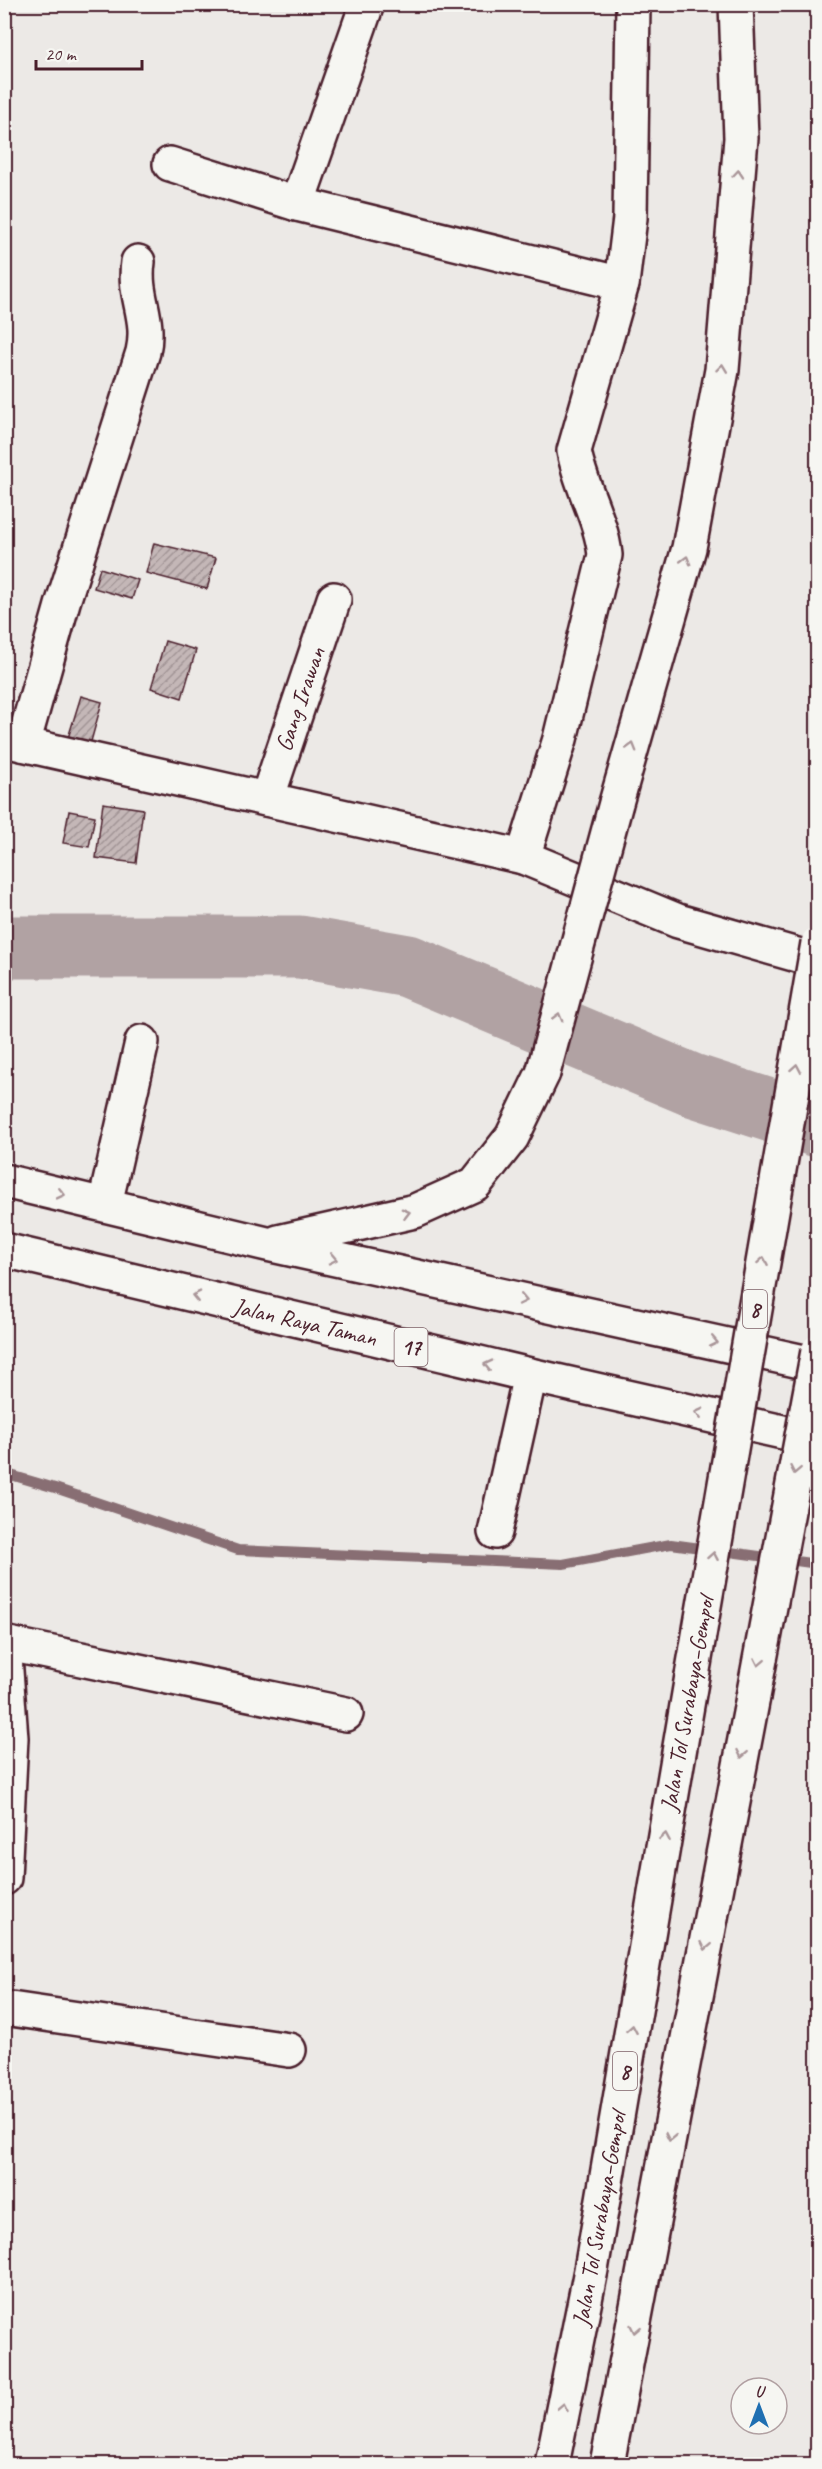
<svg xmlns="http://www.w3.org/2000/svg" width="822" height="2469" viewBox="0 0 822 2469" font-family="Caveat,sans-serif">
  <style>
    .lines { fill: none; stroke-linecap: round; stroke-linejoin: round }
    .stream { stroke: #886e73; stroke-width: 10 }
    .river { stroke: #b1a2a3; stroke-width: 63 }
    .building { fill: url(#building-hatch); stroke: #4a1f2b; stroke-width: 1.5 }
    .minor-casing { stroke: #4a1f2b; stroke-width: 38 }
    .highway-casing { stroke: #4a1f2b; stroke-width: 38 }
    .minor { stroke: #f6f6f2; stroke-width: 33 }
    .highway { stroke: #f6f6f2; stroke-width: 33 }
    .highway-bridge-casing { stroke: #4a1f2b; stroke-width: 38; stroke-linecap: butt }
    .highway-bridge { stroke: #f6f6f2; stroke-width: 33 }
    .oneway { stroke: #a99598 }
    .labels { text-anchor: middle; stroke-width: 4.5; stroke-linejoin: round; paint-order: stroke }
    .shield { fill: #f6f6f2; stroke: #7e6067; stroke-width: 1.5 }
    .shield-label { font-size: 22px; font-weight: bold; fill: #4a1f2b }
    .street-label { font-size: 24px; fill: #4a1f2b; stroke: #f6f6f2 }
  </style>
  <defs>
    <pattern id="building-hatch" width="6" height="6" patternUnits="userSpaceOnUse" patternTransform="scale(1.5)"><rect width="6" height="6" fill="#c4b7b7"/><path d="M-1 1l2-2M0 6l6-6M5 7l2-2" fill="none" stroke="#a19495"/></pattern>
  </defs>
  <rect width="100%" height="100%" fill="#ece9e6"/>
  <filter id="ink" filterUnits="userSpaceOnUse"><feTurbulence type="fractalNoise" baseFrequency=".0167" numOctaves="2"/><feDisplacementMap in="SourceGraphic" scale="12" xChannelSelector="R" yChannelSelector="G"/><feConvolveMatrix kernelMatrix="1 2 1 2 8 2 1 2 1" color-interpolation-filters="sRGB"/></filter>
  <g filter="url(#ink)">
    <g class="lines">
      <path class="stream" d="M4 1473 55 1488 238 1550 563 1564 671 1544 818 1564"/>
      <path class="river" d="M4 947H300L408 966 692 1085 818 1126"/>
    </g>
    <g class="building">
      <path d="M154 543 216 558 207 589 146 573Z"/>
      <path d="M100 568 138 580 132 599 94 588Z"/>
      <path d="M165 641 196 650 182 698 151 688Z"/>
      <path d="M81 696 102 702 90 745 68 738Z"/>
      <path d="M103 803 143 809 136 863 96 858Z"/>
      <path d="M69 811 95 816 89 847 63 843Z"/>
    </g>
    <g class="lines">
      <g class="minor-casing">
        <g id="minor">
          <path d="M170 164 297 204 622 284"/>
          <path d="M297 204 367 4"/>
          <path d="M4 740 523 857 678 921 818 961"/>
          <path d="M23 744 63 602 143 352C151 317 133 297 138 262"/>
          <path d="M267 799 334 599"/>
          <path d="M523 857 560 739 605 555C601 518 581 488 574 451L622 284 630 218 633 4"/>
          <path d="M105 1204 142 1042"/>
          <path d="M495 1532 530 1375"/>
          <path d="M4 1643 346 1714"/>
          <path d="M4 1644 11 1738 4 1878"/>
          <path d="M4 2008 289 2050"/>
        </g>
      </g>
      <g class="highway-casing">
        <g id="highway">
          <path d="M616 803 689 548 722 370 741 138 736 4"/>
          <path d="M4 1181 267 1244 818 1365"/>
          <path d="M278 1242 415 1211 475 1184 512 1137 543 1073"/>
          <path d="M4 1250 530 1375 818 1440"/>
          <path d="M552 2464 591 2270 692 1676"/>
          <path d="M607 2464 753 1697"/>
        </g>
      </g>
      <use href="#minor" class="minor"/>
      <use href="#highway" class="highway"/>
      <g class="highway-bridge-casing">
        <g id="highway-bridge">
          <path d="M543 1073 616 803"/>
          <path d="M692 1676 818 943"/>
          <path d="M753 1697 818 1351"/>
        </g>
      </g>
      <use href="#highway-bridge" class="highway-bridge"/>
    </g>
    <defs><path id="oneway-chevron" d="M-2-3.5L2.5 0L-2 3.5" fill="none" stroke-width="1.6" stroke-linecap="round" stroke-linejoin="round" transform="scale(1.5)"/></defs>
    <g class="oneway">
      <use href="#oneway-chevron" transform="translate(738 174) rotate(-85)"/>
      <use href="#oneway-chevron" transform="translate(722 368) rotate(-83)"/>
      <use href="#oneway-chevron" transform="translate(686 560) rotate(-74)"/>
      <use href="#oneway-chevron" transform="translate(632 747) rotate(-74)"/>
      <use href="#oneway-chevron" transform="translate(558 1017) rotate(-75)"/>
      <use href="#oneway-chevron" transform="translate(796 1068) rotate(-80)"/>
      <use href="#oneway-chevron" transform="translate(61 1194) rotate(13)"/>
      <use href="#oneway-chevron" transform="translate(406 1213) rotate(-14)"/>
      <use href="#oneway-chevron" transform="translate(333 1259) rotate(12)"/>
      <use href="#oneway-chevron" transform="translate(763 1261) rotate(-80)"/>
      <use href="#oneway-chevron" transform="translate(196 1296) rotate(-167)"/>
      <use href="#oneway-chevron" transform="translate(523 1300) rotate(12)"/>
      <use href="#oneway-chevron" transform="translate(714 1342) rotate(12)"/>
      <use href="#oneway-chevron" transform="translate(488 1365) rotate(-167)"/>
      <use href="#oneway-chevron" transform="translate(699 1413) rotate(-167)"/>
      <use href="#oneway-chevron" transform="translate(795 1470) rotate(101)"/>
      <use href="#oneway-chevron" transform="translate(713 1556) rotate(-80)"/>
      <use href="#oneway-chevron" transform="translate(759 1662) rotate(101)"/>
      <use href="#oneway-chevron" transform="translate(742 1754) rotate(101)"/>
      <use href="#oneway-chevron" transform="translate(665 1837) rotate(-80)"/>
      <use href="#oneway-chevron" transform="translate(706 1946) rotate(101)"/>
      <use href="#oneway-chevron" transform="translate(632 2029) rotate(-80)"/>
      <use href="#oneway-chevron" transform="translate(670 2137) rotate(101)"/>
      <use href="#oneway-chevron" transform="translate(635 2329) rotate(101)"/>
      <use href="#oneway-chevron" transform="translate(563 2407) rotate(-79)"/>
    </g>
  </g>
  <g class="labels">
    <g class="shield">
      <rect x="743" y="1290" width="24" height="38" rx="4.5"/>
      <rect x="394.5" y="1328" width="33" height="38" rx="4.5"/>
      <rect x="613" y="2052" width="24" height="38" rx="4.5"/>
    </g>
    <g class="shield-label">
      <text x="755" y="1317">8</text>
      <text x="411" y="1355">17</text>
      <text x="625" y="2079">8</text>
    </g>
    <g class="street-label">
      <text transform="translate(300 699) rotate(-71)" y="8">Gang Irawan</text>
      <text transform="translate(305 1322) rotate(13)" y="8">Jalan Raya Taman</text>
      <text transform="translate(687 1704) rotate(-80)" y="8">Jalan Tol Surabaya–Gempol</text>
      <text transform="translate(599 2219) rotate(-80)" y="8">Jalan Tol Surabaya–Gempol</text>
    </g>
  </g>
  <rect width="822" height="2469" fill="none" stroke="#f6f6f2" stroke-width="24"/>
  <rect x="12" y="12" width="798" height="2445" fill="none" stroke="#4a1f2b" stroke-width="2" filter="url(#ink)"/>
  <g transform="translate(759 2406)"><circle r="28" fill="#f6f6f2" stroke="#b1a0a2" stroke-width="1.5"/>
  <path d="M0-4.5L10 22L0 15L-10 22Z" fill="#1f6fb2"/>
  <text y="-9" font-size="16" font-weight="bold" text-anchor="middle" fill="#4a1f2b">U</text>
  </g>
  <path d="M36 60v9h106v-9" fill="none" stroke="#4a1f2b" stroke-width="3"/>
  <text x="45" y="60" font-size="18" fill="#4a1f2b" stroke="#f6f6f2" stroke-width="4.5" paint-order="stroke">20 m</text>
</svg>
